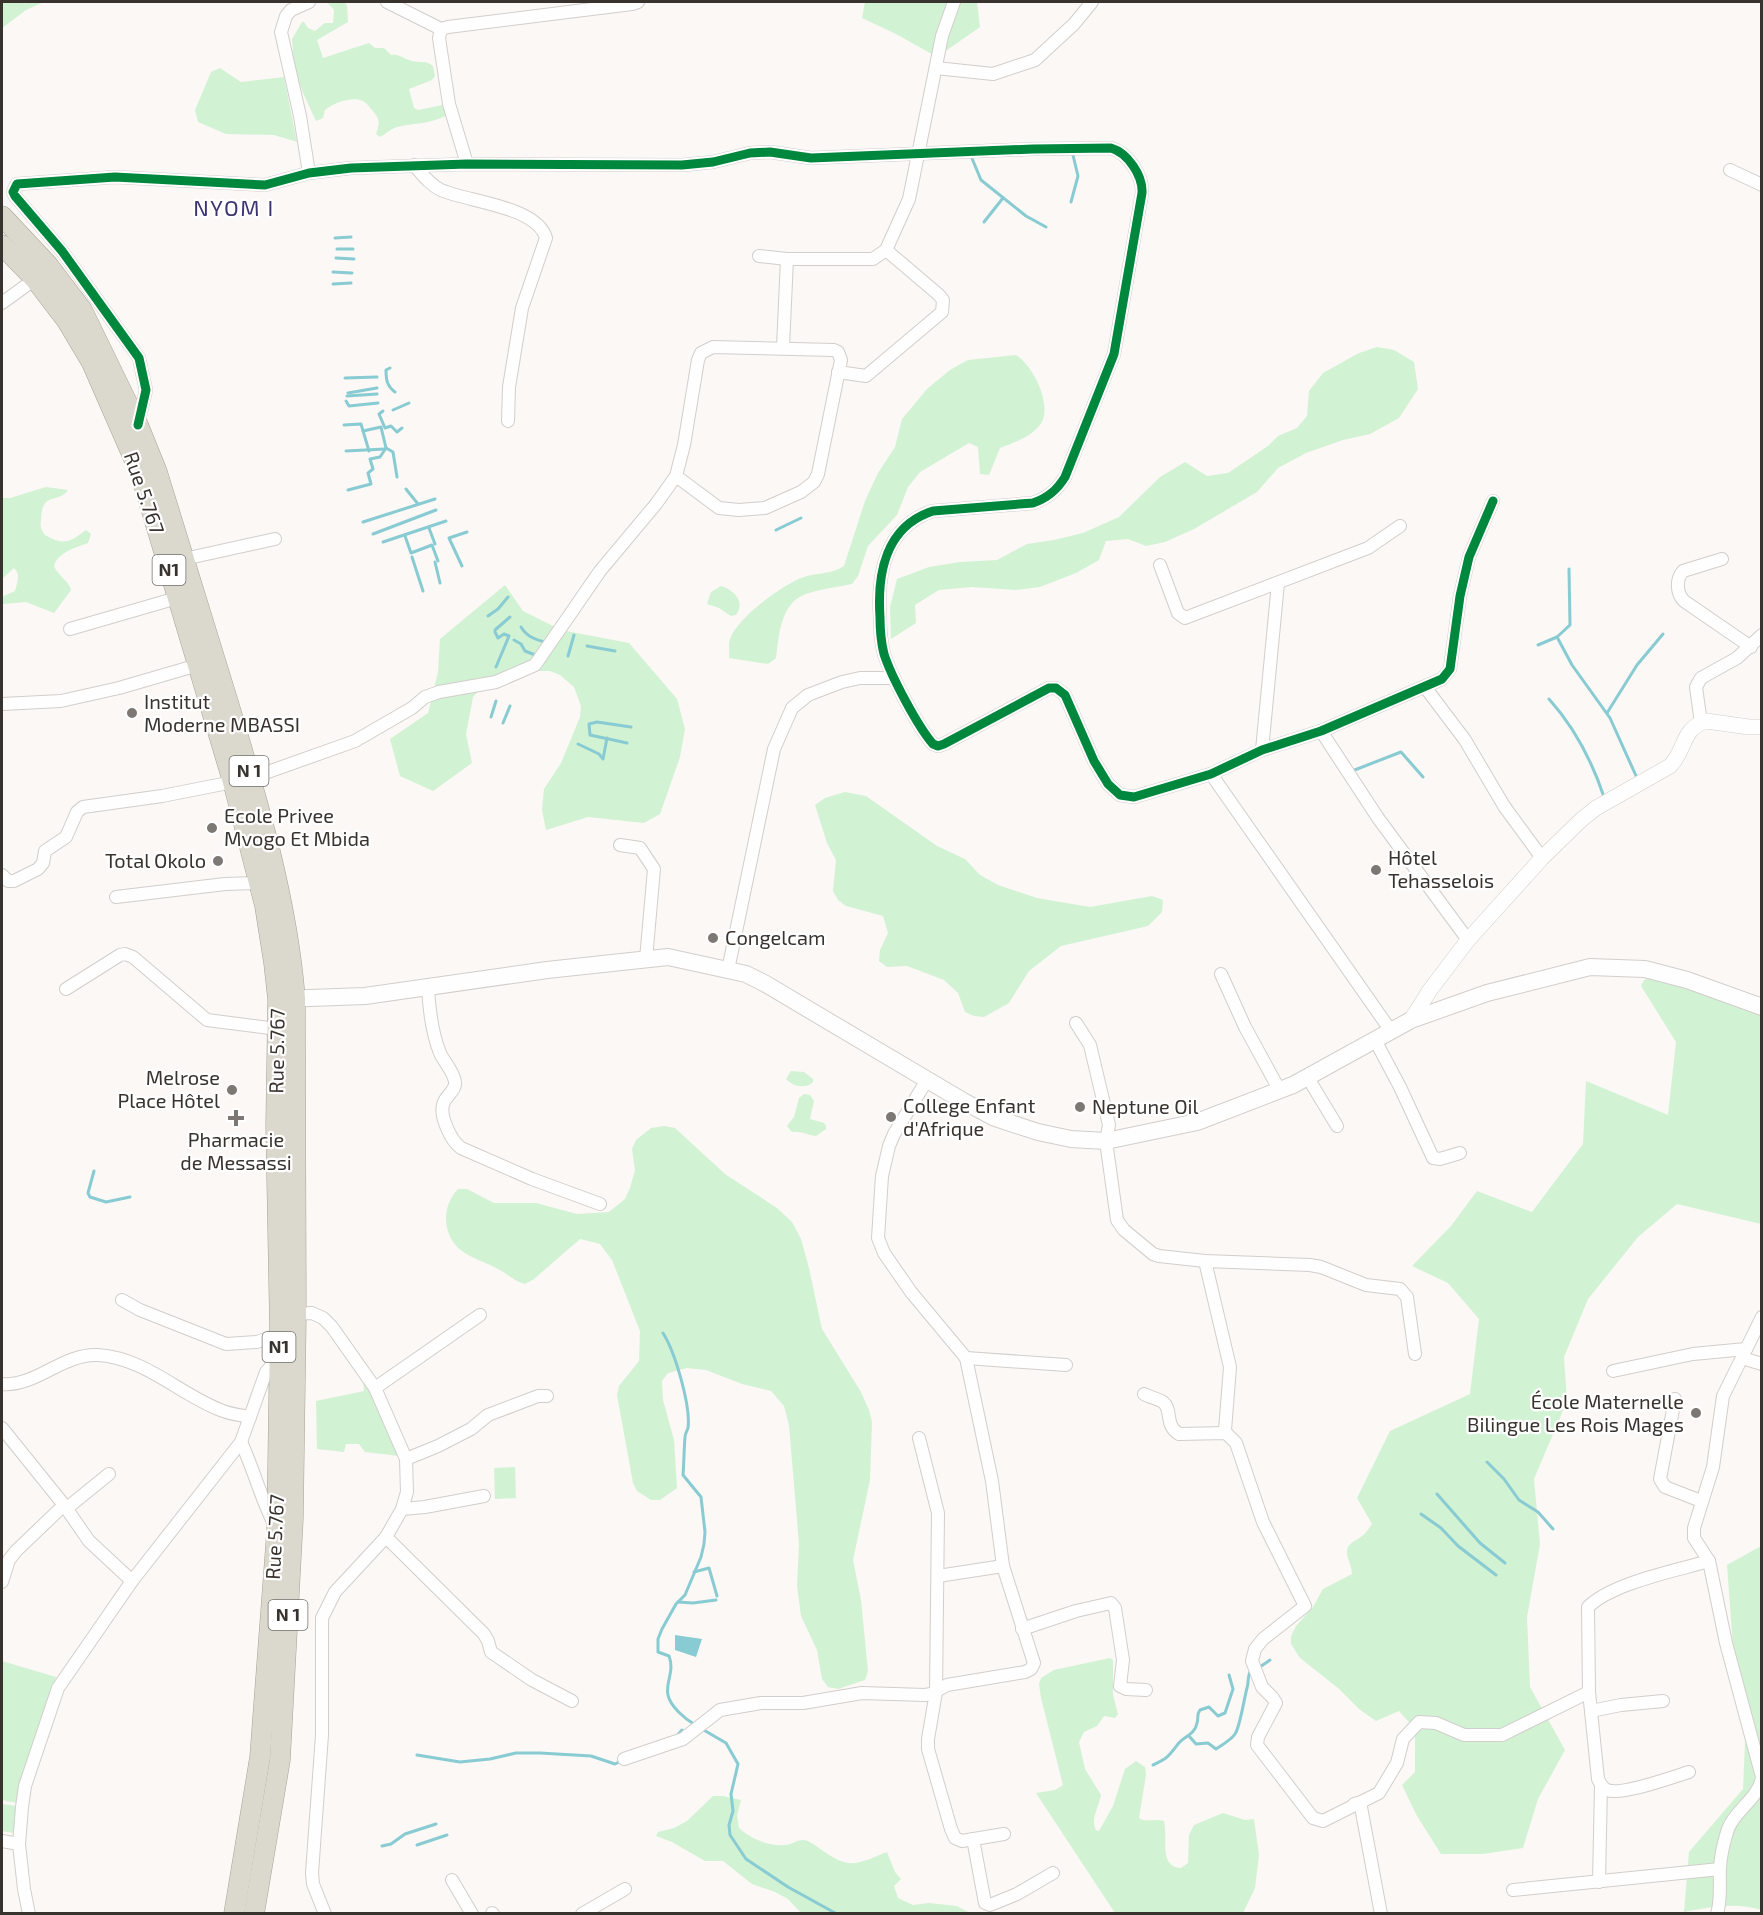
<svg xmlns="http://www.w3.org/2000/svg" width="1763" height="1915" viewBox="0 0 1763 1915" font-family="'Exo 2',sans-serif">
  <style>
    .green { fill: #d2f2d4 }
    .water { fill: #88cbd2 }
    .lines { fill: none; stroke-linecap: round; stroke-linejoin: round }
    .stream { stroke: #88cbd2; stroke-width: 3 }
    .minor-casing { stroke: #d2cecb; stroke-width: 14 }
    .tertiary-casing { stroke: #d2cecb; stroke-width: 16 }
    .secondary-casing { stroke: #d2cecb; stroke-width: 18 }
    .trunk-casing { stroke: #a8a295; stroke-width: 21 }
    .minor { stroke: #fefefe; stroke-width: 12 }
    .tertiary { stroke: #fefefe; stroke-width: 15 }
    .secondary { stroke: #fefefe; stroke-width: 16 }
    .trunk { stroke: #dbd8ce; stroke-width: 20 }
    .cycleway-casing { stroke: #fff; stroke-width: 13 }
    .cycleway { stroke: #00873e; stroke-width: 9 }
    .poi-dot { fill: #7c7874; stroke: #fff; stroke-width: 2 }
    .labels { text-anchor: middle; stroke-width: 4.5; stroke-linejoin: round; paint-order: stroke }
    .shield { fill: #fff; stroke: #74706d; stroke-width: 1.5 }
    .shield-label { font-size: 18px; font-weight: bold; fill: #38332e }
    .street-label { font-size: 20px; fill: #38332e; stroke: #fff }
    .poi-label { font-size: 20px; fill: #38332e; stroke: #fff; text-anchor: start }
    .quarter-label { font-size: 22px; letter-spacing: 1.5px; fill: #3d3571; stroke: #fff }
  </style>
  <rect width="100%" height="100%" fill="#fbf8f5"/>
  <g class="green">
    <path d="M2 2H44L26 10 2 28Z"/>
    <path d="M329 2H344L347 5 348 22 317 40 323 58 369 43 375 48H384L391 55C400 54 404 59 412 61 421 63 426 60 433 66L435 76 432 80 409 89 414 108 418 110 442 105 446 109 447 115C432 124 413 123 397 127 390 129 386 134 380 137L376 134C380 123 380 120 373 111 370 108 367 103 363 101 352 96 333 103 325 110L323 118 316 121 303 93 294 65 292 39 302 22H304L308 28 315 31 325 23H333L334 10 328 3Z"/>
    <path d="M865 2H977L980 27 937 57 896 34 862 18Z"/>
    <path d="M220 68 241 82 284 77 297 142 274 135 226 134 198 122 195 110 211 72Z"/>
    <path d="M1377 347 1394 350 1414 362 1418 389 1399 418 1370 434 1343 440 1306 453 1278 468 1257 492 1194 529 1165 542 1146 546 1128 539 1106 541 1099 560 1076 573 1040 587 1016 590 972 587 939 590 915 605 916 623 891 639 890 607 897 579 929 567 960 562 997 560 1027 544 1054 540 1083 533 1119 517 1160 477 1185 462 1207 476 1228 473 1268 446 1278 436 1297 428 1307 416 1309 391 1323 373 1359 353Z"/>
    <path d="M1016 355C1033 365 1054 407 1040 425 1029 438 1015 442 1000 448L989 475 980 474 978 447 969 443 920 472 908 487 897 515 868 546 858 576 852 584C837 587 820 589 806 594 780 603 779 636 776 658L768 664 729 658C730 652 728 644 730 639 737 618 783 584 804 577 818 572 831 575 844 566L865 501 878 473 895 447 902 419 927 389 950 370 968 360Z"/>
    <path d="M46 487 68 490C57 505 42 490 41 520 40 527 41 530 45 535 64 546 70 542 86 530L91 534 88 543C75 548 58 552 54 566 58 576 69 581 71 590L54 613 26 602 3 604 2 602V597L15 591C17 583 21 574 14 568L2 579V498H10Z"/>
    <path d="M505 585 523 611 561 630 629 643 677 699 685 729 680 757 660 814 644 823 588 817 546 830 542 810 544 789 561 763 580 717 581 706 574 687 560 675 550 671H512L486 683 473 697 466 734 472 763 433 791 400 776 390 739 428 713 438 672 440 639Z"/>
    <path d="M721 586C734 590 746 602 736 615L731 616 719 608 707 604 711 592Z"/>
    <path d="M845 792 866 796 937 846 965 859 980 875 998 885 1037 898 1090 907 1152 896 1163 900 1162 912 1148 926 1061 946 1029 971 1009 1003 984 1017 974 1016 965 1012 958 993 944 980 907 966 887 967 879 961 880 950 888 933 883 916 846 906 838 900 833 891 836 860 827 843 815 805 825 798Z"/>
    <path d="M1651 977 1700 988 1707 978 1733 990 1761 998V1224L1677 1204 1638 1237 1588 1299 1564 1357 1567 1401 1534 1479 1540 1544 1527 1617 1530 1687 1565 1750 1538 1799 1523 1848 1483 1854H1441L1417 1816 1402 1785 1415 1772V1729L1399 1711 1376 1721 1359 1709 1338 1688 1300 1658 1291 1644V1636L1296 1626 1313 1607 1323 1589 1352 1574C1352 1566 1348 1561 1347 1554 1346 1543 1355 1542 1362 1536 1366 1533 1369 1528 1372 1524L1357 1498 1390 1431 1470 1394 1479 1319 1448 1283 1412 1266 1451 1226 1477 1191 1532 1212 1583 1144 1586 1081 1668 1115 1676 1042 1641 986 1644 980Z"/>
    <path d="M791 1071 804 1072 813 1079V1082C806 1089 793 1087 786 1079Z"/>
    <path d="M804 1094 810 1095 814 1101 810 1119 824 1123 826 1126V1129L816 1136C807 1135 801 1131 792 1132L787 1126 794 1117 799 1098Z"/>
    <path d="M664 1126 675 1128 725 1174 777 1208 792 1222 801 1239 809 1268 822 1329 861 1392 869 1410 872 1422 870 1480 853 1560 861 1600 868 1671 865 1680 838 1689 828 1687 822 1679 817 1650 801 1616 797 1586 799 1544 789 1425 784 1406 771 1391 742 1384 706 1370 687 1368 668 1373 662 1381 663 1400 674 1440 677 1488 660 1500H651L637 1491 633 1483 617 1395 619 1386 639 1361 640 1331 612 1260 600 1244 580 1239 534 1279 525 1284C513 1281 507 1273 496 1268 485 1262 471 1258 462 1251 442 1236 441 1206 458 1189H467L494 1203H536L577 1214 609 1212 625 1199 630 1188 635 1170 632 1149 636 1140 651 1128Z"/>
    <path d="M370 1380 399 1456 365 1452 359 1444H346L344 1452 317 1449 316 1401 364 1391 363 1382Z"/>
    <path d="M515 1467 516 1498 495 1499 494 1468Z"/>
    <path d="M1761 1546V1910C1736 1902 1709 1907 1684 1912L1689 1852 1743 1789 1747 1697 1733 1647 1727 1565Z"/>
    <path d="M1110 1658 1113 1660V1695L1118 1714 1115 1718 1104 1716 1097 1726 1084 1732 1079 1742 1085 1769 1101 1795C1099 1807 1090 1819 1096 1830L1099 1831 1113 1806 1125 1769 1136 1761 1145 1767 1146 1775 1139 1818C1146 1823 1156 1818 1164 1821 1168 1836 1158 1867 1181 1868L1188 1863 1189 1835 1194 1825 1223 1813 1245 1820 1254 1819 1259 1855 1255 1888 1243 1913H1115L1036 1793 1055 1790 1063 1785 1041 1698 1039 1684 1041 1678 1054 1670Z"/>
    <path d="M2 1661 56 1677 17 1803 2 1800Z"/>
    <path d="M713 1796H723L741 1800 737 1815 739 1828C750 1838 769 1847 785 1845 791 1845 797 1840 803 1840 808 1840 815 1845 819 1848 849 1870 855 1865 887 1852L895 1872 901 1879 894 1886 898 1898 913 1905 929 1903 957 1906 970 1913H801L788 1899 775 1892 752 1884 723 1861H705L672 1842 656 1836 658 1832 674 1828 687 1821Z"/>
    <path d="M2 1804 17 1806 13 1833 2 1831Z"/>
  </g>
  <path class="water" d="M675 1635 702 1639 696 1657 675 1650Z"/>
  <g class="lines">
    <g class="stream">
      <path d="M971 156 981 180 1026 216 1046 227"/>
      <path d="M1071 202 1078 176 1072 151"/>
      <path d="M984 222 1003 198"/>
      <path d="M335 238 351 237"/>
      <path d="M337 249H353"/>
      <path d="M336 258 354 259"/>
      <path d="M333 272 352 273"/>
      <path d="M333 284 351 283"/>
      <path d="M390 368 386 370C386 380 387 386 395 392"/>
      <path d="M345 378 377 377"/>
      <path d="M348 393 377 388"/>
      <path d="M347 396 377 394"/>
      <path d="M346 401 349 406 378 403"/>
      <path d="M393 410 409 403"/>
      <path d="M383 411 379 414 385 428 391 426 397 432 402 428"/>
      <path d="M344 425 361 424 369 451"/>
      <path d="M363 431 381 427 386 448 393 452 397 477"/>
      <path d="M346 451 385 449"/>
      <path d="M406 489 418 504"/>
      <path d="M348 490 371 484 368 473 373 469 370 459 380 457 386 448"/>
      <path d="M363 522 435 499"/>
      <path d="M429 528 435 544"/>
      <path d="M776 530 801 518"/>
      <path d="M373 534 436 510"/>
      <path d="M405 536 411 553 432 545 438 561"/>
      <path d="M383 542 446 521"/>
      <path d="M412 557 423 591"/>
      <path d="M435 562 440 583"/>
      <path d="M462 566 449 538 467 532"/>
      <path d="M488 616 498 609 508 597"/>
      <path d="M521 627C527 637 536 640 546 642"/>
      <path d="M495 630 510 617"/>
      <path d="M495 632 498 638 504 634 509 636 496 667"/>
      <path d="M1557 637 1572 665 1610 718 1637 778"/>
      <path d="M514 640 521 644 525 651 538 656"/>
      <path d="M1538 645 1557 637 1570 625 1569 569"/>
      <path d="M587 646 615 651"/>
      <path d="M568 656 574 635"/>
      <path d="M1549 699C1575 728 1592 761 1604 797"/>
      <path d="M1607 713 1637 665 1663 634"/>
      <path d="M491 717 496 701"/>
      <path d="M503 723 510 706"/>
      <path d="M627 743 590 735 589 724 597 722 631 727"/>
      <path d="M578 744 599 754 603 759 607 738"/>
      <path d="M1352 771 1401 752 1423 777"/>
      <path d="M94 1171 88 1193 90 1197 106 1202 130 1197"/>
      <path d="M663 1333C675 1352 691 1406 688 1428 687 1431 685 1434 685 1437 684 1449 684 1462 683 1475L701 1497 705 1532 704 1544 701 1557 685 1595 676 1604 662 1629 658 1639V1652L669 1656C675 1672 665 1682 668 1695 670 1706 685 1719 694 1724"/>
      <path d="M1487 1462 1504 1479 1519 1500 1538 1512 1553 1529"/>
      <path d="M1437 1494 1480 1543 1505 1563"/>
      <path d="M1421 1514 1441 1528 1458 1546 1496 1575"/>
      <path d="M694 1572 709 1568 717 1596"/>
      <path d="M678 1602 693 1603 716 1600"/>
      <path d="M1257 1669 1270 1660"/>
      <path d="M702 1729 726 1743 738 1764 731 1794 733 1811 729 1825 730 1835 746 1859 788 1887 837 1914"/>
      <path d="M1189 1736 1196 1744 1208 1743 1216 1749C1222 1745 1231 1740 1235 1734 1240 1727 1244 1699 1247 1688 1249 1682 1247 1676 1251 1670"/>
      <path d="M676 1737 682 1730"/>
      <path d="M417 1755 460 1762 490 1759 516 1753H540L591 1756 615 1764 621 1761"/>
      <path d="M1153 1765C1167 1759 1169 1756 1178 1744 1184 1736 1195 1735 1197 1723 1199 1718 1196 1715 1200 1710L1209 1707 1218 1716 1225 1713 1233 1689 1229 1675"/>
      <path d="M417 1845 447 1835"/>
      <path d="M382 1846 391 1844 405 1834 436 1824"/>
    </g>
    <g class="minor-casing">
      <g id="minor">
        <path d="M309 2 291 10 286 16 281 32 300 116 309 173"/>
        <path d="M387 2 441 29 448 27 632 4 638 2"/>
        <path d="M441 29 439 38 449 104 467 164"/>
        <path d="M936 68 993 74 1035 60 1074 24 1092 2"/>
        <path d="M414 165C422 174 430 185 441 190 468 202 537 206 546 238L522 308 509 387 508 421"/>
        <path d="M1730 170 1762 185"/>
        <path d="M759 256 787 259H873L886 250 909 199 942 36 954 2"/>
        <path d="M2 303 35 279"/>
        <path d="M783 347 787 259"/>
        <path d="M838 372 866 376 942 312 943 300 939 295 886 250"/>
        <path d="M138 424 146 390 139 358 62 251 15 196 13 192 17 184 115 177 265 185 309 173 351 168 467 164 682 165 713 162 750 153 770 152 811 158 1033 149 1111 148C1128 153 1143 176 1142 193L1114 354 1065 477C1057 490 1048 498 1033 503L933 511C886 526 877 573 880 617 880 630 881 642 884 654 891 676 918 727 933 744L938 746 944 744 1049 688H1056L1065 695 1094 761 1108 784 1120 795 1134 797 1211 774 1262 750 1321 731 1442 679 1450 669 1460 596 1469 557 1493 501"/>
        <path d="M184 559 275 539"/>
        <path d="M1722 559 1683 571C1676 579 1676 593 1684 601L1751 647"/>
        <path d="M1160 565 1178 613 1185 618 1368 548 1400 526"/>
        <path d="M70 629 177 598"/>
        <path d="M1425 687 1465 740 1504 806 1542 858"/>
        <path d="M2 704 61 701 119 688 198 665"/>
        <path d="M1701 723 1696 687 1701 678 1737 658 1762 635"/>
        <path d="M1321 731 1378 818 1468 940"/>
        <path d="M1262 750 1278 583"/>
        <path d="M1211 774 1391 1031"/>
        <path d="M251 778 355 741 412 708 425 697 439 692 496 682 535 665 600 571 656 504 676 476 684 445 698 360 701 353 713 347 834 350 838 352 841 360 818 474 814 482 801 492 765 508 739 510 719 508 676 476"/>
        <path d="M620 845 640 848 654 869 646 959"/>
        <path d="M2 875 8 881H14L38 869 43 863 45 851 66 837 77 812 83 807 162 796 233 782"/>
        <path d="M116 897 225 884 259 883"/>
        <path d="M728 970 774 749 792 708 808 695 842 682 860 678H894"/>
        <path d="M1221 974 1245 1027 1280 1091"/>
        <path d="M428 987C429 1008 432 1033 440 1053 444 1062 454 1072 455 1082 456 1090 447 1095 444 1102 438 1114 451 1141 461 1148L532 1179 600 1204"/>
        <path d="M66 989 120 955 125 954 133 957 207 1020 277 1029"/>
        <path d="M1076 1023 1090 1045 1109 1125 1106 1141 1117 1220 1124 1230 1153 1254 1159 1256 1205 1261 1310 1265 1321 1267 1366 1285 1400 1289 1407 1297 1415 1354"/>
        <path d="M1375 1040 1400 1087 1433 1158 1440 1159 1460 1153"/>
        <path d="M1308 1078 1337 1126"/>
        <path d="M1205 1261 1230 1367 1225 1430 1226 1433"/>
        <path d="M122 1300 140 1310 226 1344 257 1342 280 1334"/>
        <path d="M296 1314 312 1313 323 1318 332 1327 375 1388 406 1459 407 1492 402 1509 386 1537 335 1592 322 1618V1735L312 1873 313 1884 325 1914"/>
        <path d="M1762 1317 1723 1396 1713 1467 1694 1528V1538L1709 1561 1726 1643 1762 1777"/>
        <path d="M966 1358 1066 1365"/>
        <path d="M1742 1358 1762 1364"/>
        <path d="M1613 1371 1693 1354 1746 1349"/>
        <path d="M2 1384C36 1387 63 1353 98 1355 144 1358 177 1392 218 1409 228 1414 239 1415 250 1417"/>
        <path d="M375 1388 480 1315"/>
        <path d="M1144 1394C1149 1397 1159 1399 1163 1402 1173 1410 1164 1425 1179 1434L1226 1433 1236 1443 1263 1522 1305 1606 1263 1639 1255 1649 1252 1661 1262 1687 1273 1698 1276 1703 1258 1737 1257 1745 1313 1818 1323 1821 1379 1793 1397 1763 1403 1739 1419 1722 1436 1723 1464 1735H1502L1589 1692"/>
        <path d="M1675 1399 1660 1479 1665 1487 1701 1501"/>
        <path d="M2 1428 64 1505 16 1551 9 1560 2 1582"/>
        <path d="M919 1438 938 1513 936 1692 928 1739V1749L951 1829 955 1838 962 1841 1004 1834"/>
        <path d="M241 1442C254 1470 261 1499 275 1526"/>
        <path d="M406 1459 438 1446 471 1429 488 1415 538 1396H547"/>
        <path d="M64 1505 89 1541 132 1581"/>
        <path d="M67 1508 109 1474"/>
        <path d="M402 1509 425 1507 484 1496"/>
        <path d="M386 1537 484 1634 488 1641 491 1652 532 1680 572 1701"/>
        <path d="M938 1576 1003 1566"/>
        <path d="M1022 1629 1076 1611 1111 1603 1115 1608 1123 1660 1120 1686 1126 1689 1146 1690"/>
        <path d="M1591 1711 1621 1705 1663 1701"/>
        <path d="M624 1759 683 1739 720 1710 761 1703H803L862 1693 925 1695 931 1694 947 1685 1025 1672 1031 1669 1034 1663 1003 1566 992 1481 966 1358 911 1292 884 1253 878 1238 882 1176 889 1146 894 1134 927 1080"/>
        <path d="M1689 1772C1673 1777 1621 1796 1607 1790 1602 1788 1600 1783 1598 1779L1589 1692 1588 1607C1612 1583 1675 1571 1709 1561"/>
        <path d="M1354 1804 1358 1803 1361 1807 1381 1914"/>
        <path d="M973 1839 985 1903 990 1905 1017 1894 1053 1873"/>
        <path d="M2 1841 19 1844"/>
        <path d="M452 1880 472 1914"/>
        <path d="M1599 1882 1601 1785"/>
        <path d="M1513 1890 1720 1869"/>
        <path d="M492 1913 493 1914"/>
        <path d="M29 1914 24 1889 19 1844 22 1807 25 1786 58 1688 132 1581 241 1442 266 1372 278 1358"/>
        <path d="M582 1914 625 1889"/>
        <path d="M1717 1914C1722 1897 1719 1883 1720 1867 1721 1854 1724 1841 1728 1829 1735 1810 1758 1799 1762 1778"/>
      </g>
    </g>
    <g class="tertiary-casing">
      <path id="tertiary" d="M1411 1020 1430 990 1468 940 1542 858 1581 820 1596 808 1670 766C1686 750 1681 729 1706 721L1749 727H1762"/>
    </g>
    <g class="secondary-casing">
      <path id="secondary" d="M282 999 365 996 547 970 668 957 746 974 764 983 963 1101 995 1118 1038 1132 1071 1139 1106 1141 1197 1122 1293 1085 1411 1020 1487 993 1590 967 1645 969 1687 980 1762 1007"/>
    </g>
    <g class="trunk-casing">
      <g id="trunk">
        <path d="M2 216 48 265 82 310 138 425 157 472C181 549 204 626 228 702 257 799 287 898 295 998L296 1314 293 1519 280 1760 254 1914"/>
        <path d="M2 245 35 279 67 321 92 363 141 475 233 782 265 906 274 963 278 999 276 1126 280 1334 277 1531 260 1757 234 1914"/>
      </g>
    </g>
    <use href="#minor" class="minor"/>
    <use href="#tertiary" class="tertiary"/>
    <use href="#secondary" class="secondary"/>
    <use href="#trunk" class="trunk"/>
    <g class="cycleway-casing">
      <path id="cycleway" d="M138 425 146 390 139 358 62 251 15 196 13 192 17 184 115 177 265 185 309 173 351 168 467 164 682 165 713 162 750 153 770 152 811 158 1033 149 1111 148C1128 153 1143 176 1142 193L1114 354 1065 477C1057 490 1048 498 1033 503L933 511C886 526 877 573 880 617 880 630 881 642 884 654 891 676 918 727 933 744L938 746 944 744 1049 688H1056L1065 695 1094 761 1108 784 1120 795 1134 797 1211 774 1262 750 1321 731 1442 679 1450 669 1460 596 1469 557 1493 501"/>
    </g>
    <use href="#cycleway" class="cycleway"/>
  </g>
  <g class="poi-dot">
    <circle cx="132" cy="713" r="6"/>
    <circle cx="212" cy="828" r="6"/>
    <circle cx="218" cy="861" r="6"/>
    <circle cx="1376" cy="870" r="6"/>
    <circle cx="713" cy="938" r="6"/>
    <circle cx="232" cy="1090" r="6"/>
    <circle cx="1080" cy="1107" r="6"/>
    <circle cx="891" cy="1117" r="6"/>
    <path d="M233 1109h6v6h6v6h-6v6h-6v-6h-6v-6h6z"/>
    <circle cx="1696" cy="1413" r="6"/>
  </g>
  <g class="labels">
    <g class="shield">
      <rect x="152.5" y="555" width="33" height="30" rx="4.5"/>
      <rect x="229.5" y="756" width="39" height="30" rx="4.5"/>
      <rect x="262.5" y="1332" width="33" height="30" rx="4.5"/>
      <rect x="268.5" y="1600" width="39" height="30" rx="4.5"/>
    </g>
    <g class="shield-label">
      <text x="169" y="576">N1</text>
      <text x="249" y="777">N 1</text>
      <text x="279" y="1353">N1</text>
      <text x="288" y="1621">N 1</text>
    </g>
    <g class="street-label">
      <text transform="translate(144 493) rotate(71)" y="7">Rue 5.767</text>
      <text transform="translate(277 1051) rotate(-89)" y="7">Rue 5.767</text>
      <text transform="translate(275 1537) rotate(-87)" y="7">Rue 5.767</text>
    </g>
    <g class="poi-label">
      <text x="144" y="709">Institut<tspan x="144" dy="23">Moderne MBASSI</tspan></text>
      <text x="224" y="823">Ecole Privee<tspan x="224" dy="23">Mvogo Et Mbida</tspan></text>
      <text x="1388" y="865">Hôtel<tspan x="1388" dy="23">Tehasselois</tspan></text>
      <text x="206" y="868" text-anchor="end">Total Okolo</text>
      <text x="725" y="945">Congelcam</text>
      <text x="220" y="1085" text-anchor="end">Melrose<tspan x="220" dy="23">Place Hôtel</tspan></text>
      <text x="903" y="1113">College Enfant<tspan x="903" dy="23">d'Afrique</tspan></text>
      <text x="1092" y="1114">Neptune Oil</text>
      <text x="236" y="1147" text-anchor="middle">Pharmacie<tspan x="236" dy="23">de Messassi</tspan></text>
      <text x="1684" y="1409" text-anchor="end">École Maternelle<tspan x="1684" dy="23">Bilingue Les Rois Mages</tspan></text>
    </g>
    <g class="quarter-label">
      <text x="234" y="216">NYOM I</text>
    </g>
  </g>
  <rect width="1763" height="1915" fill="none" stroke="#38332e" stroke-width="6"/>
</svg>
